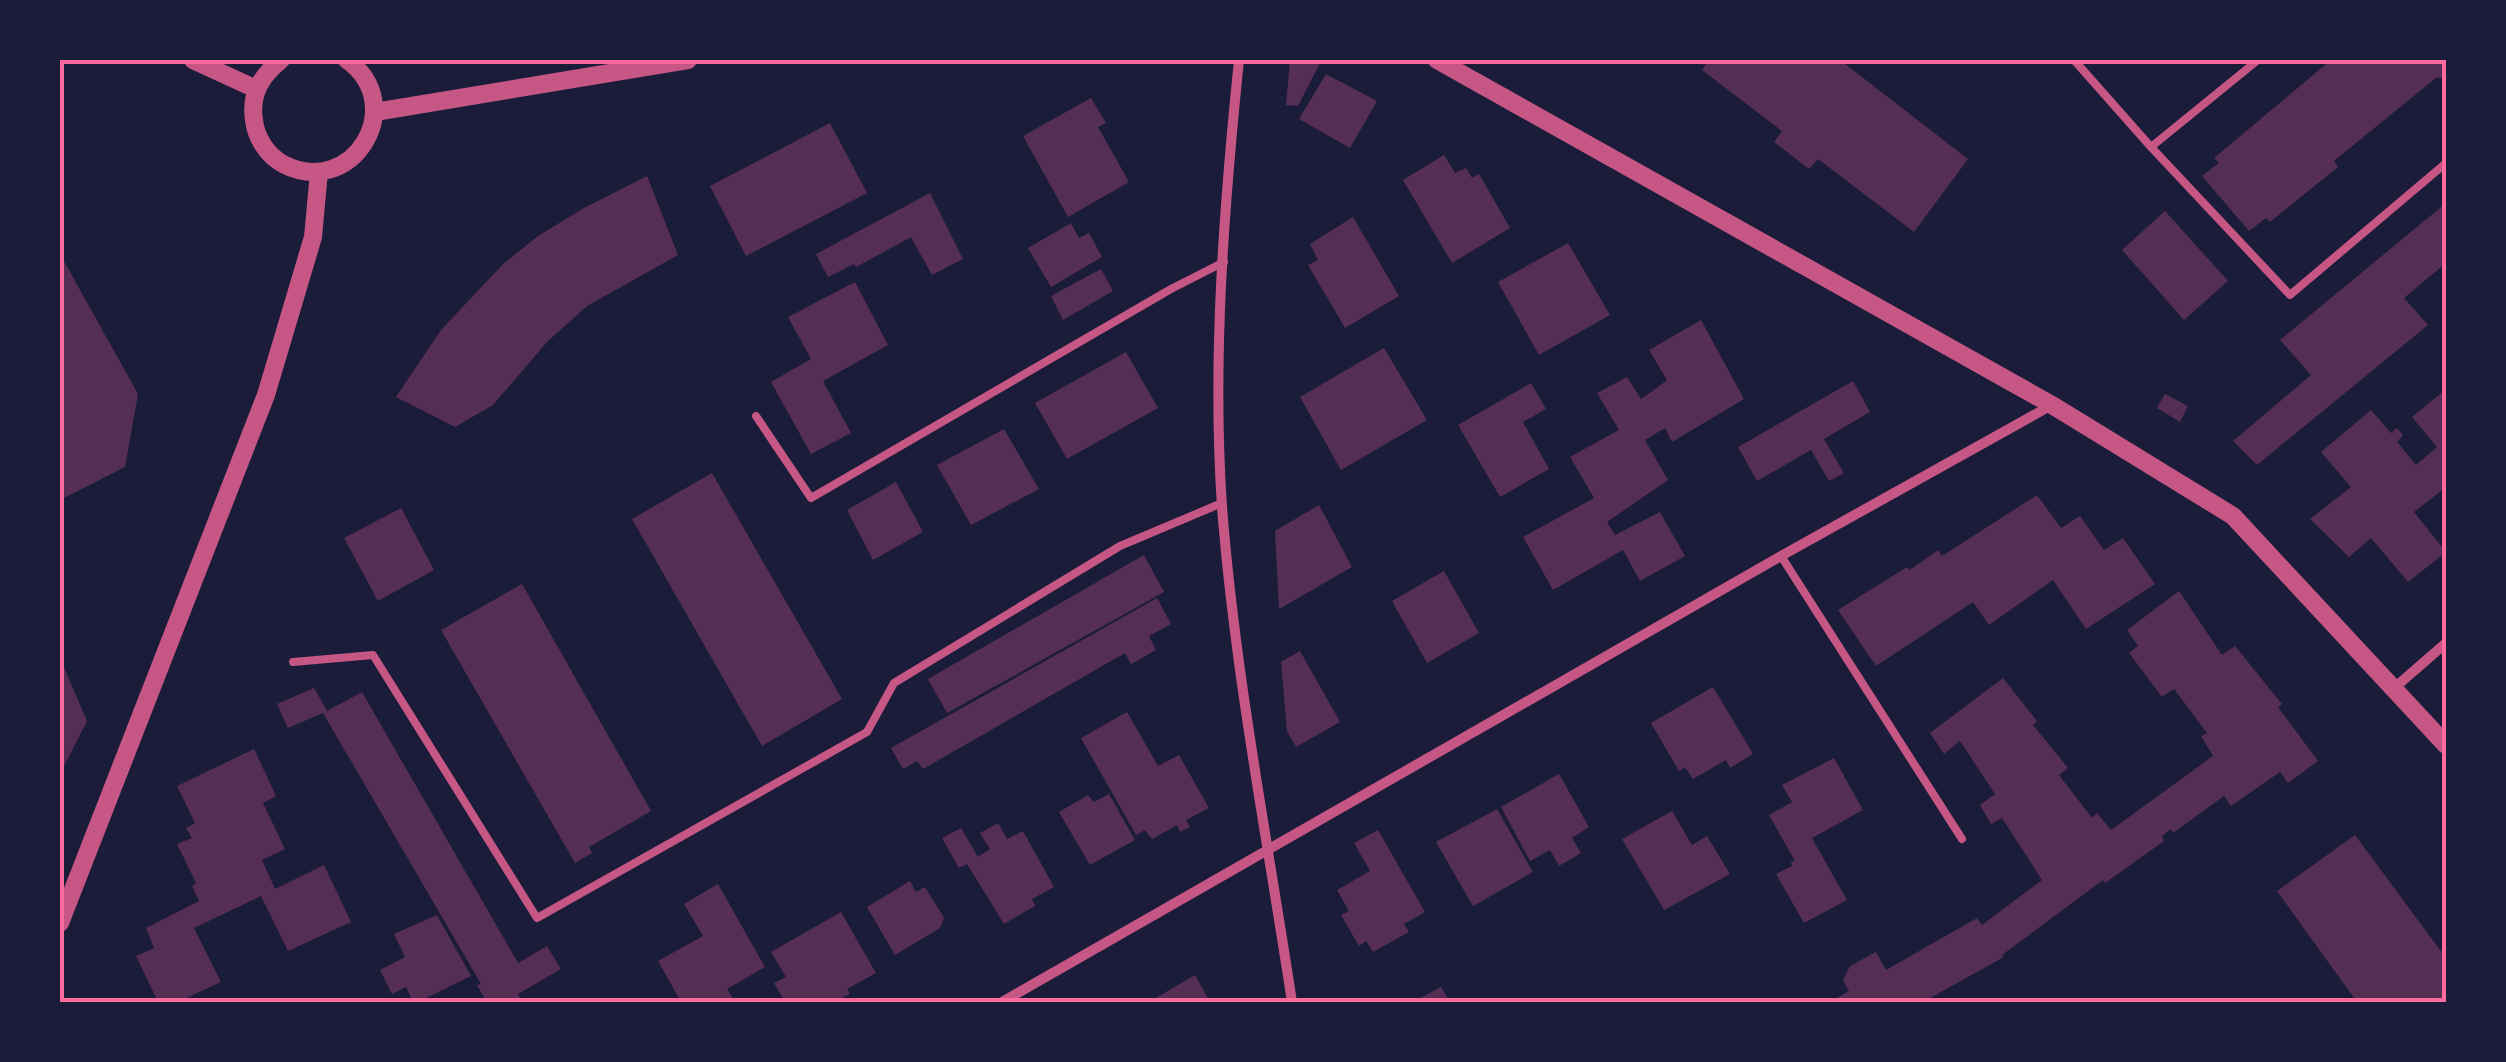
<svg xmlns="http://www.w3.org/2000/svg" width="2506" height="1062" viewBox="0 0 2506 1062" font-family="'DejaVu Sans',sans-serif">
  <style>
    .building { fill: #542f53 }
    .lines { fill: none; stroke-linecap: round; stroke-linejoin: round }
    .service { stroke: #c65784; stroke-width: 8 }
    .minor { stroke: #c65784; stroke-width: 10 }
    .tertiary { stroke: #c65784; stroke-width: 18 }
    .neatline { fill: none; stroke: #ff6b9d; stroke-width: 4 }
  </style>
  <rect width="100%" height="100%" fill="#1b1b3a"/>
  <g class="building">
    <path d="M1290 60 1321 61 1298 106 1286 105Z"/>
    <path d="M1709 60H1840L1968 159 1914 232 1818 159 1809 169 1774 142 1782 131 1702 70Z"/>
    <path d="M2331 60H2446V74L2440 79 2437 77 2334 161 2338 167 2270 222 2266 218 2249 231 2202 176 2219 163 2214 158Z"/>
    <path d="M1326 74 1377 101 1350 148 1299 119Z"/>
    <path d="M1091 98 1106 123 1098 127 1129 182 1068 217 1023 136Z"/>
    <path d="M830 123 867 193 746 256 710 186Z"/>
    <path d="M1444 155 1455 173 1466 168 1472 178 1479 174 1510 228 1452 263 1403 180Z"/>
    <path d="M647 176 678 255 587 306 548 341 493 405 455 427 396 397 441 330 503 264 538 236 584 208Z"/>
    <path d="M930 193 963 259 932 275 911 237 856 267 854 264 828 277 816 254Z"/>
    <path d="M2446 203V263L2404 298 2428 325 2257 465 2233 441 2311 375 2280 340Z"/>
    <path d="M2165 211 2228 281 2184 320 2122 250Z"/>
    <path d="M1353 217 1399 296 1345 328 1308 265 1318 260 1310 244Z"/>
    <path d="M1071 223 1079 238 1089 233 1102 257 1051 287 1028 248Z"/>
    <path d="M1568 243 1610 315 1539 355 1498 282Z"/>
    <path d="M60 254 138 394 125 467 60 500Z"/>
    <path d="M1101 269 1113 291 1063 320 1051 296Z"/>
    <path d="M855 282 888 345 823 381 851 433 811 454 771 382 811 359 788 317Z"/>
    <path d="M1701 320 1744 399 1672 442 1665 428 1645 440 1668 480 1607 522 1615 535 1660 512 1685 556 1640 581 1623 550 1553 590 1523 537 1594 498 1570 457 1619 430 1597 393 1627 377 1641 399 1654 390 1667 380 1649 350Z"/>
    <path d="M1384 348 1427 420 1341 470 1300 397Z"/>
    <path d="M1126 352 1158 408 1067 459 1035 403Z"/>
    <path d="M2446 379V487L2414 512 2446 552 2408 582 2371 538 2349 557 2310 519 2351 487 2321 452 2371 410 2391 433 2397 428 2403 435 2397 442 2416 465 2437 447 2412 417 2446 389 2442 383Z"/>
    <path d="M1853 381 1870 412 1824 439 1844 473 1829 481 1811 450 1757 481 1738 447Z"/>
    <path d="M1531 383 1546 409 1523 422 1549 469 1500 497 1458 425Z"/>
    <path d="M2165 394 2188 406 2180 422 2157 408Z"/>
    <path d="M1004 429 1039 489 971 525 937 465Z"/>
    <path d="M712 473 842 699 762 746 632 519Z"/>
    <path d="M896 482 923 532 873 560 847 510Z"/>
    <path d="M2037 495 2061 528 2080 516 2104 550 2123 538 2155 584 2086 629 2053 580 1989 625 1973 602 1876 666 1838 610 1907 567 1910 570 1938 550 1942 556Z"/>
    <path d="M1319 505 1352 567 1279 609 1275 531Z"/>
    <path d="M401 508 434 570 378 601 344 538Z"/>
    <path d="M1144 555 1164 592 947 713 928 679Z"/>
    <path d="M1444 571 1479 633 1427 663 1392 601Z"/>
    <path d="M522 584 651 811 589 847 592 853 575 863 441 630Z"/>
    <path d="M2179 591 2222 655 2235 646 2269 688 2282 704 2278 707 2318 761 2288 783 2280 772 2231 806 2224 796 2173 833 2171 829 2162 836 2164 841 2105 883 2103 880 2002 955 2004 957 1923 1002H1830L1849 991 1843 980 1850 966 1876 952 1886 970 1977 918 1982 925 2042 880 2002 818 1991 824 1980 805 1995 794 1960 741 1944 754 1930 733 2003 678 2037 721 2033 725 2068 768 2059 775 2092 818 2097 813 2111 830 2213 756 2201 736 2207 733 2174 689 2162 697 2129 653 2138 646 2127 630Z"/>
    <path d="M1157 598 1171 624 1149 636 1156 650 1131 664 1125 653 923 769 917 761 903 769 891 748Z"/>
    <path d="M1300 651 1340 722 1296 747 1287 731 1281 662Z"/>
    <path d="M60 658 87 721 60 774Z"/>
    <path d="M1713 687 1753 754 1730 768 1726 760 1693 779 1685 767 1679 771 1651 723Z"/>
    <path d="M314 688 327 711 362 692 518 963 547 946 561 969 518 994 523 1002H487L477 985 481 984 323 713 288 728 277 704Z"/>
    <path d="M1127 712 1158 766 1179 755 1209 808 1186 820 1190 827 1180 832 1177 825 1152 839 1145 830 1136 835 1081 738Z"/>
    <path d="M254 749 276 796 263 803 285 849 262 860 275 889 324 865 351 922 288 951 261 896 194 928 221 982 178 1002H158L136 956 154 948 146 928 199 901 192 886 196 883 177 844 192 838 186 828 195 823 177 786Z"/>
    <path d="M1834 758 1863 810 1812 838 1847 900 1804 923 1776 874 1792 866 1791 862 1795 861 1769 815 1792 802 1782 785Z"/>
    <path d="M1559 774 1589 827 1572 838 1581 853 1559 866 1550 850 1530 861 1501 807Z"/>
    <path d="M1109 794 1135 840 1090 865 1059 812 1088 795 1094 802Z"/>
    <path d="M1497 809 1533 872 1473 906 1436 842Z"/>
    <path d="M1672 811 1692 845 1707 836 1730 874 1664 910 1622 839Z"/>
    <path d="M998 823 1007 839 1023 831 1054 887 1032 899 1035 906 1004 924 967 864 959 868 942 838 961 828 978 857 990 849 980 833Z"/>
    <path d="M1378 830 1425 912 1404 924 1409 932 1373 952 1366 941 1359 946 1341 915 1349 911 1337 890 1370 871 1354 843Z"/>
    <path d="M2355 835 2446 958V1002H2357L2277 891Z"/>
    <path d="M910 881 916 892 925 887 944 918 940 928 895 955 867 907Z"/>
    <path d="M718 884 765 967 727 989 735 1002H681L658 961 703 936 684 904Z"/>
    <path d="M841 912 876 973 847 989 850 994 834 1002H785L774 983 786 977 771 952Z"/>
    <path d="M437 915 471 976 418 1002H413L406 987 392 994 380 970 405 957 394 934Z"/>
    <path d="M1195 975 1210 1002H1149Z"/>
    <path d="M1441 987 1450 1002H1413Z"/>
  </g>
  <g class="lines">
    <g class="service">
      <path d="M2074 60 2151 147 2258 60"/>
      <path d="M2151 147 2290 295 2446 163"/>
      <path d="M756 416 811 498 1171 289 1224 262"/>
      <path d="M1781 556 1962 839"/>
      <path d="M293 662 373 655 537 918 867 732 894 683 1120 546 1222 503"/>
    </g>
    <g class="minor">
      <path d="M1239 60C1224 207 1212 359 1222 507 1235 673 1267 837 1292 1002"/>
      <path d="M2393 689 2446 643"/>
      <path d="M1002 1002 1781 556 2052 405"/>
    </g>
    <g class="tertiary">
      <path d="M193 60 256 89"/>
      <path d="M281 60C261 76 250 94 254 120 256 138 267 155 283 164 352 200 410 105 347 60"/>
      <path d="M1437 60 2052 405 2233 516 2446 745"/>
      <path d="M375 112 688 60"/>
      <path d="M60 923 266 395 313 237 319 172"/>
    </g>
  </g>
  <rect width="2506" height="1062" fill="none" stroke="#1b1b3a" stroke-width="125"/>
  <rect x="62" y="62" width="2382" height="938" class="neatline"/>
</svg>
